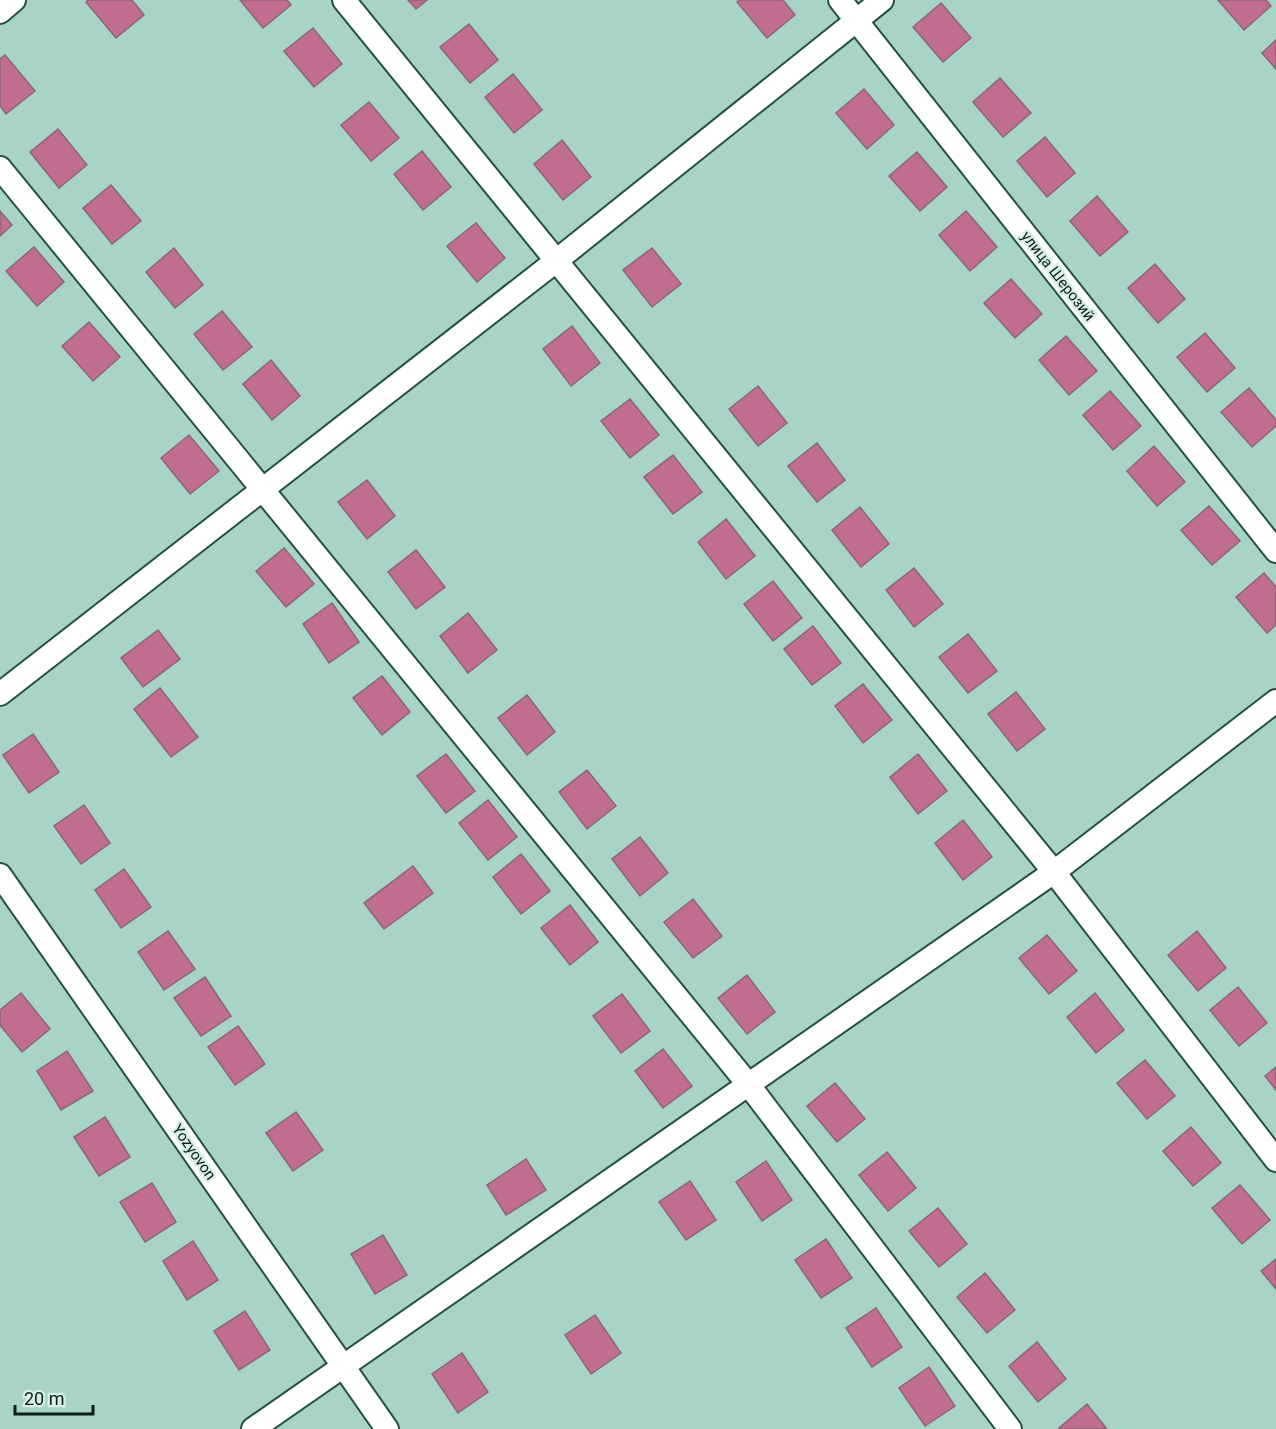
<svg xmlns="http://www.w3.org/2000/svg" width="1276" height="1429" viewBox="0 0 1276 1429" font-family="Roboto,sans-serif">
  <style>
    .building { fill: #c16d91; stroke: #8b6675; stroke-width: 1.5 }
    .lines { fill: none; stroke-linecap: round; stroke-linejoin: round }
    .street-casing { stroke: #265045; stroke-width: 26 }
    .street { stroke: #fff; stroke-width: 22 }
    .labels { text-anchor: middle; stroke-width: 5; stroke-linejoin: round; paint-order: stroke }
    .street-label { font-size: 15px; fill: #0c1d19; stroke: #d8efe7 }
  </style>
  <rect width="100%" height="100%" fill="#a7d4c6"/>
  <g class="building">
    <path d="M88 0H132L144 15 116 38 86 2Z"/>
    <path d="M240 0H287L291 5 263 28Z"/>
    <path d="M408 0H427L416 9Z"/>
    <path d="M739 0H783L795 15 767 38 737 2Z"/>
    <path d="M1218 0H1266L1271 6 1244 30Z"/>
    <path d="M941 3 971 38 943 62 913 27Z"/>
    <path d="M469 24 498 60 470 83 440 47Z"/>
    <path d="M313 28 342 64 314 87 284 51Z"/>
    <path d="M1276 40V69L1262 53Z"/>
    <path d="M5 55 35 91 6 114 0 106V59Z"/>
    <path d="M513 74 542 110 514 133 485 97Z"/>
    <path d="M1000 78 1031 113 1003 137 973 102Z"/>
    <path d="M864 89 894 125 867 149 836 113Z"/>
    <path d="M369 102 399 138 371 161 341 125Z"/>
    <path d="M58 129 87 165 59 188 30 152Z"/>
    <path d="M1045 137 1075 173 1047 197 1017 161Z"/>
    <path d="M562 140 591 177 563 200 534 164Z"/>
    <path d="M422 151 451 187 423 210 394 174Z"/>
    <path d="M917 152 947 187 920 211 889 176Z"/>
    <path d="M111 185 141 221 112 244 83 208Z"/>
    <path d="M1097 196 1128 232 1100 256 1070 221Z"/>
    <path d="M0 211 12 225 0 236Z"/>
    <path d="M966 211 997 247 970 271 939 235Z"/>
    <path d="M476 223 505 258 477 282 447 246Z"/>
    <path d="M34 247 64 282 37 306 6 271Z"/>
    <path d="M174 248 203 285 175 308 146 272Z"/>
    <path d="M652 248 681 284 652 307 623 270Z"/>
    <path d="M1155 264 1185 299 1158 323 1128 288Z"/>
    <path d="M1011 279 1042 314 1015 338 984 303Z"/>
    <path d="M222 311 252 347 223 370 194 334Z"/>
    <path d="M89 322 120 357 93 381 62 346Z"/>
    <path d="M572 326 600 363 571 386 543 349Z"/>
    <path d="M1205 333 1235 368 1207 392 1177 357Z"/>
    <path d="M1066 336 1097 371 1069 395 1039 360Z"/>
    <path d="M271 360 300 396 272 420 243 384Z"/>
    <path d="M758 386 787 423 758 446 729 409Z"/>
    <path d="M1249 388 1276 420V426L1252 447 1221 412Z"/>
    <path d="M1110 391 1141 426 1113 450 1083 415Z"/>
    <path d="M630 399 659 435 630 458 601 421Z"/>
    <path d="M189 435 219 471 190 494 161 458Z"/>
    <path d="M817 443 845 480 817 502 788 466Z"/>
    <path d="M1154 446 1185 482 1157 506 1127 471Z"/>
    <path d="M673 455 702 492 673 514 644 477Z"/>
    <path d="M367 480 395 516 367 539 338 502Z"/>
    <path d="M1209 506 1240 541 1212 565 1181 530Z"/>
    <path d="M860 507 889 544 861 567 832 530Z"/>
    <path d="M726 519 755 556 726 579 698 542Z"/>
    <path d="M284 548 314 584 286 607 256 571Z"/>
    <path d="M416 550 445 587 416 609 388 572Z"/>
    <path d="M914 568 943 604 914 627 886 590Z"/>
    <path d="M1264 573 1276 587V625L1267 633 1236 597Z"/>
    <path d="M773 581 802 618 773 641 744 604Z"/>
    <path d="M332 603 359 642 329 663 303 624Z"/>
    <path d="M468 613 497 650 468 673 440 636Z"/>
    <path d="M813 626 841 663 812 685 784 649Z"/>
    <path d="M158 630 180 659 143 687 121 658Z"/>
    <path d="M968 634 997 671 968 693 939 657Z"/>
    <path d="M382 676 410 712 382 735 353 698Z"/>
    <path d="M863 684 892 720 863 743 835 706Z"/>
    <path d="M160 688 198 737 171 757 134 709Z"/>
    <path d="M1016 692 1045 729 1017 751 988 714Z"/>
    <path d="M527 695 555 732 527 755 498 718Z"/>
    <path d="M33 734 59 772 29 793 3 755Z"/>
    <path d="M446 754 475 791 446 813 417 776Z"/>
    <path d="M918 754 947 791 918 814 890 777Z"/>
    <path d="M587 770 616 806 587 829 559 792Z"/>
    <path d="M488 800 517 837 488 860 459 823Z"/>
    <path d="M84 805 110 843 81 864 54 826Z"/>
    <path d="M963 820 992 857 963 880 935 843Z"/>
    <path d="M640 837 668 873 640 896 612 859Z"/>
    <path d="M521 854 550 891 521 914 493 877Z"/>
    <path d="M413 866 433 893 384 929 364 903Z"/>
    <path d="M124 869 151 907 121 928 95 890Z"/>
    <path d="M693 899 722 936 693 958 664 922Z"/>
    <path d="M570 905 598 942 570 965 541 928Z"/>
    <path d="M168 931 195 969 164 990 138 952Z"/>
    <path d="M1197 931 1226 968 1198 991 1168 955Z"/>
    <path d="M1047 935 1077 971 1049 994 1019 958Z"/>
    <path d="M747 975 775 1012 747 1034 718 998Z"/>
    <path d="M205 977 231 1016 201 1036 174 998Z"/>
    <path d="M1238 987 1267 1023 1239 1046 1210 1010Z"/>
    <path d="M21 993 50 1029 22 1052 0 1025V1010Z"/>
    <path d="M1095 993 1124 1030 1096 1053 1067 1017Z"/>
    <path d="M622 994 650 1031 621 1053 593 1016Z"/>
    <path d="M238 1026 265 1064 235 1085 208 1047Z"/>
    <path d="M663 1049 692 1086 663 1108 635 1071Z"/>
    <path d="M67 1051 93 1091 61 1110 37 1071Z"/>
    <path d="M1145 1060 1175 1096 1147 1119 1117 1083Z"/>
    <path d="M1276 1067V1090L1265 1076Z"/>
    <path d="M835 1083 865 1119 837 1142 807 1106Z"/>
    <path d="M296 1112 323 1150 293 1171 266 1133Z"/>
    <path d="M105 1117 130 1157 99 1176 74 1137Z"/>
    <path d="M1191 1127 1221 1163 1193 1186 1163 1151Z"/>
    <path d="M887 1152 916 1188 888 1211 859 1175Z"/>
    <path d="M526 1159 546 1190 506 1215 487 1185Z"/>
    <path d="M766 1161 792 1200 762 1221 736 1182Z"/>
    <path d="M690 1181 716 1220 686 1240 659 1202Z"/>
    <path d="M152 1183 176 1222 145 1242 120 1202Z"/>
    <path d="M1240 1185 1270 1220 1242 1244 1212 1208Z"/>
    <path d="M938 1208 967 1244 939 1267 909 1231Z"/>
    <path d="M383 1235 407 1275 375 1294 351 1254Z"/>
    <path d="M826 1239 852 1278 821 1298 795 1260Z"/>
    <path d="M193 1241 218 1280 187 1300 163 1261Z"/>
    <path d="M1276 1259V1289L1261 1271Z"/>
    <path d="M985 1273 1015 1310 987 1333 957 1297Z"/>
    <path d="M876 1308 902 1347 872 1367 846 1328Z"/>
    <path d="M245 1311 270 1350 239 1370 214 1331Z"/>
    <path d="M595 1315 621 1353 591 1374 565 1335Z"/>
    <path d="M1037 1342 1066 1379 1038 1402 1009 1366Z"/>
    <path d="M462 1353 488 1392 458 1413 432 1374Z"/>
    <path d="M929 1367 955 1406 925 1426 899 1388Z"/>
    <path d="M1087 1404 1107 1429H1060L1059 1428Z"/>
  </g>
  <g class="lines">
    <g class="street-casing">
      <g id="street">
        <path d="M344 0 1054 872 1276 1160"/>
        <path d="M840 0 1276 551"/>
        <path d="M0 12 14 0"/>
        <path d="M0 168 748 1084 1010 1429"/>
        <path d="M0 694 556 261 882 0"/>
        <path d="M0 875 387 1429"/>
        <path d="M253 1429 1054 872 1276 701"/>
      </g>
    </g>
    <use href="#street" class="street"/>
  </g>
  <g class="labels">
    <g class="street-label">
      <text transform="translate(1058 276) rotate(52)" y="5">улица Шерозий</text>
      <text transform="translate(194 1152) rotate(55)" y="5">Yozyovon</text>
    </g>
  </g>
  <path d="M15 1405v9h78v-9" fill="none" stroke="#0c1d19" stroke-width="3"/>
  <text x="24" y="1405" font-size="18" fill="#0c1d19" stroke="#d8efe7" stroke-width="4.5" paint-order="stroke">20 m</text>
</svg>
